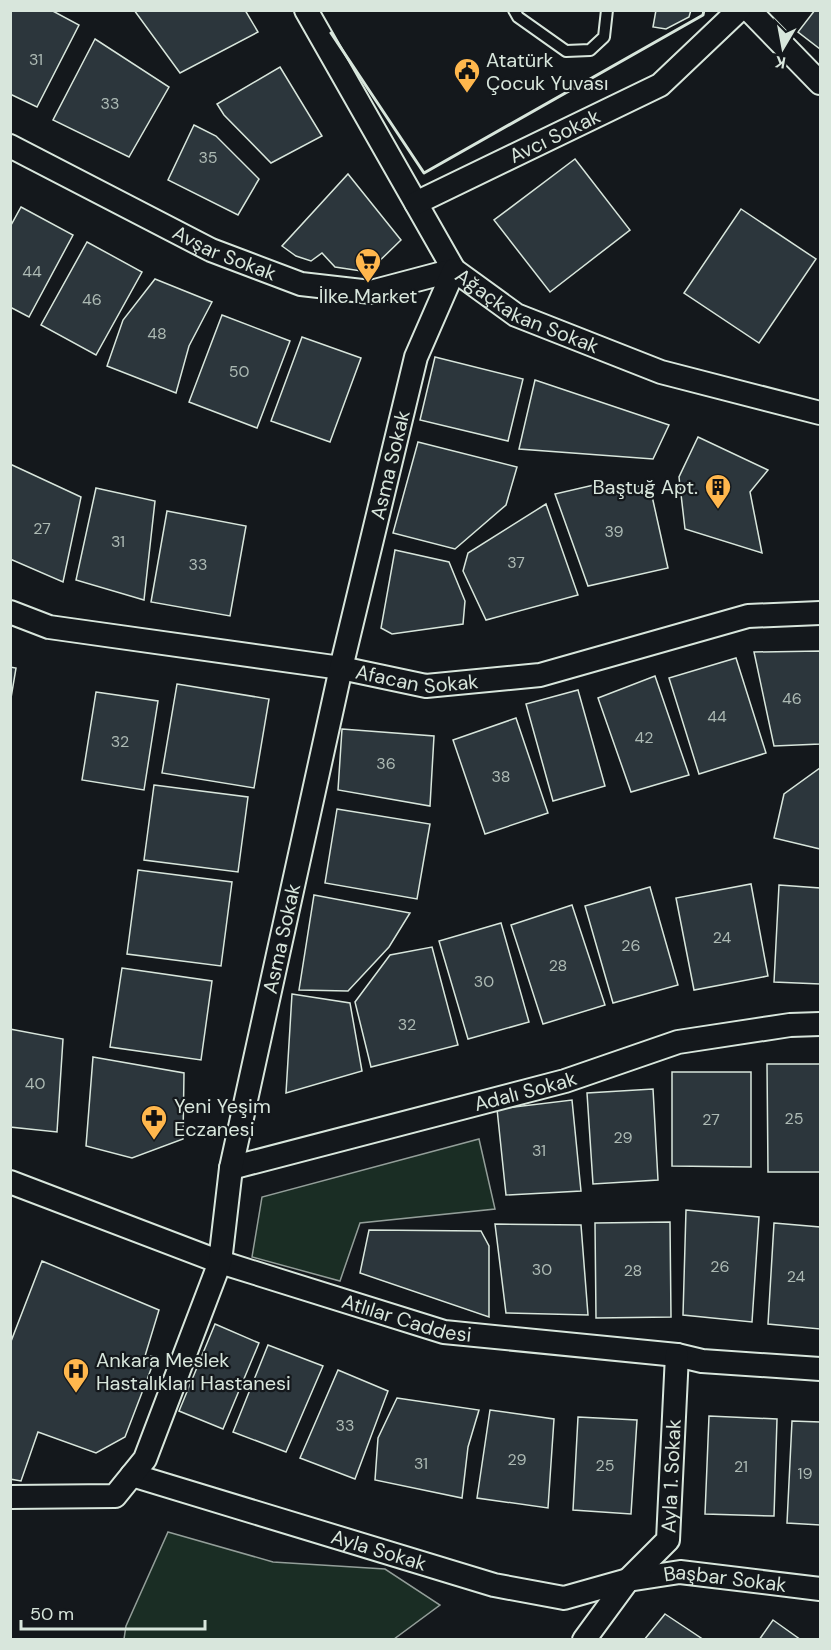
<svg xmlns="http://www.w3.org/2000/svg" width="831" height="1650" viewBox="0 0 831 1650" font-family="'DM Sans',sans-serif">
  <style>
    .green { fill: #1a2d24; stroke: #939e99; stroke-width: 1.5 }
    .building { fill: #2c363c; stroke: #d8e6dc; stroke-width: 1.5 }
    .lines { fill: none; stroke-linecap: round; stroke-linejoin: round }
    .lane-casing { stroke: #d8e6dc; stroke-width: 14 }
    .street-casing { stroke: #d8e6dc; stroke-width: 26 }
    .lane { stroke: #14181c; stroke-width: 10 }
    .street { stroke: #14181c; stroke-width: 22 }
    .wall { stroke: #d8e6dc; stroke-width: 3 }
    .labels { text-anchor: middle; stroke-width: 4.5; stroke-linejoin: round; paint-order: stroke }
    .number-label { font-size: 16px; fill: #adbab4 }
    .poi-label { font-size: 20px; fill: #d8e6dc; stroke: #14181c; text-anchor: start }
    .street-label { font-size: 20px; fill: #d8e6dc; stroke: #14181c }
  </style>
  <rect width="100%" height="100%" fill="#14181c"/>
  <g class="green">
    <path d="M479 1139 495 1209 360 1223 340 1281 252 1257 262 1197Z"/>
    <path d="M168 1532 273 1562 385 1569 440 1605 394 1639H124L126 1626Z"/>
  </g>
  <g class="building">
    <path d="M10 10H51L79 25 37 107 10 94Z"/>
    <path d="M134 10H245L258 32 180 73Z"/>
    <path d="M656 10H691L689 17 666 29 653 27Z"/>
    <path d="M815 10H820V49L798 32Z"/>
    <path d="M95 39 169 87 129 157 53 120Z"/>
    <path d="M280 67 322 136 271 163 224 115 217 104Z"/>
    <path d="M194 125 216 136 259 179 238 215 168 180Z"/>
    <path d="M575 159 630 230 550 292 494 220Z"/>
    <path d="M348 174 401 240 368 272 335 267 322 253 311 261 296 256 282 246Z"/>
    <path d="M21 207 73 235 29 317 10 307V227Z"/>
    <path d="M741 209 816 259 759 343 684 293Z"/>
    <path d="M87 242 142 272 96 355 41 325Z"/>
    <path d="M155 279 212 302 189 346 176 393 107 366 123 320Z"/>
    <path d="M222 315 290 341 257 428 189 402Z"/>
    <path d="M302 337 361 358 330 442 271 421Z"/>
    <path d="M435 357 523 379 508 441 420 420Z"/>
    <path d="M535 380 669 425 653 459 519 449Z"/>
    <path d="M698 437 768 470 750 492 762 553 685 529 679 477Z"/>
    <path d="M418 442 517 467 506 505 455 549 393 533Z"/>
    <path d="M10 464 81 497 63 582 10 559Z"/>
    <path d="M598 484 650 487 668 568 588 586 555 494Z"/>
    <path d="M96 488 155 501 144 600 76 580Z"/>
    <path d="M546 504 578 595 486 620 463 571 468 553Z"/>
    <path d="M167 511 246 526 230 616 151 602Z"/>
    <path d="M395 550 449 562 465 601 463 624 392 634 381 628Z"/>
    <path d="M820 651V744L774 746 754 652Z"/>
    <path d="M736 658 766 753 699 774 669 678Z"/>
    <path d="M10 667 16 668 10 704Z"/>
    <path d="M655 676 689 775 631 792 598 698Z"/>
    <path d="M177 684 269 699 254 788 162 773Z"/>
    <path d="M578 690 605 786 553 801 526 704Z"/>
    <path d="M96 692 158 701 144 790 82 780Z"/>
    <path d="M516 718 548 813 485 834 453 740Z"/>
    <path d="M342 729 434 736 430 806 338 790Z"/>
    <path d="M820 768V849L774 838 784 794Z"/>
    <path d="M154 785 248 797 238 872 144 860Z"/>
    <path d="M337 809 430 824 417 899 325 883Z"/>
    <path d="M138 870 232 882 221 966 127 954Z"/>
    <path d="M751 884 768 976 694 990 676 898Z"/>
    <path d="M779 885 820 888V984L774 982Z"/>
    <path d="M650 887 678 985 613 1003 585 906Z"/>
    <path d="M314 895 410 913 389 947 348 991 299 990Z"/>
    <path d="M572 905 605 1005 543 1024 511 925Z"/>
    <path d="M501 923 529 1022 468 1039 439 941Z"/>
    <path d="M432 947 458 1045 371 1067 355 1002 390 955Z"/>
    <path d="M122 968 212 981 201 1060 110 1047Z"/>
    <path d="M292 994 350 1003 362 1071 286 1093Z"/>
    <path d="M10 1029 63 1039 57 1132 10 1127Z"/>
    <path d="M93 1057 184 1073 183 1139 132 1158 86 1146Z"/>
    <path d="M767 1064H820V1172H768Z"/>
    <path d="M672 1072H751V1167L672 1166Z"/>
    <path d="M653 1089 658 1180 593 1184 587 1093Z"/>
    <path d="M572 1100 581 1191 506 1195 497 1109Z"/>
    <path d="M686 1210 759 1217 752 1322 683 1315Z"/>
    <path d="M670 1222 671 1317 596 1318 595 1223Z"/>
    <path d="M774 1223 820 1227V1329L768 1324Z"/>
    <path d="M495 1224 581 1225 588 1315 506 1313Z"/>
    <path d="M369 1230 481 1231 489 1246V1317L360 1273Z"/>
    <path d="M42 1261 159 1310 145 1356H156L125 1437 96 1453 38 1432 21 1481 10 1479V1344Z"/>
    <path d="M215 1324 259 1343 223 1429 179 1411Z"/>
    <path d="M268 1345 323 1366 286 1452 233 1432Z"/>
    <path d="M338 1370 388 1391 355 1479 300 1458Z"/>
    <path d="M397 1398 479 1410 468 1447 462 1498 375 1480 378 1438Z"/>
    <path d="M490 1410 554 1419 548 1508 477 1498Z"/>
    <path d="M709 1416 777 1419 774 1516 705 1514Z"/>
    <path d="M578 1417 637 1420 631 1514 573 1510Z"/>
    <path d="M792 1421 820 1422V1525L787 1523Z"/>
    <path d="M665 1614 704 1640H644Z"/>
    <path d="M773 1620 801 1640H759Z"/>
  </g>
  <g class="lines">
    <g class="lane-casing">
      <path id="lane" d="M514 10 518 17 566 51 590 50 604 37 607 10"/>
    </g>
    <g class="street-casing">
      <g id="street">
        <path id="s1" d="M306 10 454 270 516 315 661 372 820 413"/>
        <path d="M749 10 820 83"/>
        <path id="s2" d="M10 146 211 250 301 284 371 292 454 270"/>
        <path id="s3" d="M416 203 660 85 739 10"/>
        <path id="s4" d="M10 612 49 627 341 668 426 686 540 675 748 616 820 613"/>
        <path id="s5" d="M231 1168 565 1081 678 1042 790 1025 820 1024"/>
        <path id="s6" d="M10 1182 220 1262 444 1332 677 1355 702 1361 820 1369"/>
        <path id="s7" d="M132 1475 494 1585 564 1598 628 1580 680 1572 820 1589"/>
        <path id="s8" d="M10 1497 115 1496 145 1459 220 1262 231 1168 341 668 416 357 454 270"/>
        <path id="s9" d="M584 1640 628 1580 668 1540 677 1355"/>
      </g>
    </g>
    <use href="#lane" class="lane"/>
    <use href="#street" class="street"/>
    <path class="wall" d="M331 33 424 173 703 15 704 10"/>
  </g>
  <defs>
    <g id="civic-pin" transform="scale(1.35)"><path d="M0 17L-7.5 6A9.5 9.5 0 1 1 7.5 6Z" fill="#ffb74d" stroke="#14181c"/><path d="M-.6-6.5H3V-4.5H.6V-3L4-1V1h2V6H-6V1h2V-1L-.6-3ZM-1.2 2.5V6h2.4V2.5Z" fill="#111"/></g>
    <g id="supermarket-pin" transform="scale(1.35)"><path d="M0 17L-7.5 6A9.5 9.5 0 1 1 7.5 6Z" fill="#ffb74d" stroke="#14181c"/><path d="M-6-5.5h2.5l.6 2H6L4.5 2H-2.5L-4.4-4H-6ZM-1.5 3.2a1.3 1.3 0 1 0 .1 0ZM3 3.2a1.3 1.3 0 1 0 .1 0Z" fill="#111"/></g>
    <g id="building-pin" transform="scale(1.35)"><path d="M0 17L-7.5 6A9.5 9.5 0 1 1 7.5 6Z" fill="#ffb74d" stroke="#14181c"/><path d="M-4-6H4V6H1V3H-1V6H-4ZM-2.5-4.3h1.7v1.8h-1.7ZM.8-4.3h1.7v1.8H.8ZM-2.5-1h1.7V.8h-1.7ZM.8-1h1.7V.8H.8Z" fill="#111"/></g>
    <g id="pharmacy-pin" transform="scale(1.35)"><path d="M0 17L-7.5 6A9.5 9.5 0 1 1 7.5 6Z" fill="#ffb74d" stroke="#14181c"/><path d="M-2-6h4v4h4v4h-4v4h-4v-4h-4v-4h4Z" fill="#111"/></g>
    <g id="hospital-pin" transform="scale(1.35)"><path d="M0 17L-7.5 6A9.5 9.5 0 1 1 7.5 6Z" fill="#ffb74d" stroke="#14181c"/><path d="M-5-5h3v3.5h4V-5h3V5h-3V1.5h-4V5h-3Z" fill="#111"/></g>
  </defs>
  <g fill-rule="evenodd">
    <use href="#civic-pin" x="467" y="71"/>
    <use href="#supermarket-pin" x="368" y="261"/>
    <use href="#building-pin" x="718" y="487"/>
    <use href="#pharmacy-pin" x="154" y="1118"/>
    <use href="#hospital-pin" x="76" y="1371"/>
  </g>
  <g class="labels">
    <g class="number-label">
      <text x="36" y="65">31</text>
      <text x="110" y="109">33</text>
      <text x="208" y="163">35</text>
      <text x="32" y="277">44</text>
      <text x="92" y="305">46</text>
      <text x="157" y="339">48</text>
      <text x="239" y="377">50</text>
      <text x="42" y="534">27</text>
      <text x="614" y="537">39</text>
      <text x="118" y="547">31</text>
      <text x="516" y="568">37</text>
      <text x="198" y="570">33</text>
      <text x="792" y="704">46</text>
      <text x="717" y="722">44</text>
      <text x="644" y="743">42</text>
      <text x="120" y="747">32</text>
      <text x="386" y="769">36</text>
      <text x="501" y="782">38</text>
      <text x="722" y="943">24</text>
      <text x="631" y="951">26</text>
      <text x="558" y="971">28</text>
      <text x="484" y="987">30</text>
      <text x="407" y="1030">32</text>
      <text x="35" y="1089">40</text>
      <text x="794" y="1124">25</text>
      <text x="711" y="1125">27</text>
      <text x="623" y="1143">29</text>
      <text x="539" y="1156">31</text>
      <text x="720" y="1272">26</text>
      <text x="542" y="1275">30</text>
      <text x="633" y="1276">28</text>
      <text x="796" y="1282">24</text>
      <text x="345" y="1431">33</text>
      <text x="517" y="1465">29</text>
      <text x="421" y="1469">31</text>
      <text x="605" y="1471">25</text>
      <text x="741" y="1472">21</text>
      <text x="805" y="1479">19</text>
    </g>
    <g class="poi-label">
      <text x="486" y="67">Atatürk<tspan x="486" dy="23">Çocuk Yuvası</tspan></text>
      <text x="368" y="303" text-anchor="middle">İlke Market</text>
      <text x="698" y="494" text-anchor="end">Baştuğ Apt.</text>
      <text x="174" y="1113">Yeni Yeşim<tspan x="174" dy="23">Eczanesi</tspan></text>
      <text x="96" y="1367">Ankara Meslek<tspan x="96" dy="23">Hastalıkları Hastanesi</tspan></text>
    </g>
    <g class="street-label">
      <text dy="7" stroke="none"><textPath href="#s3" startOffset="154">Avcı Sokak</textPath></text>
      <text dy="7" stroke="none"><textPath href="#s2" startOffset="240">Avşar Sokak</textPath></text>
      <text dy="7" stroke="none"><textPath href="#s1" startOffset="384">Ağaçkakan Sokak</textPath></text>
      <text dy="7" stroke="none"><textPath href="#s8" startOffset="1179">Asma Sokak</textPath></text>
      <text dy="7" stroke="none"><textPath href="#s4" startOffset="414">Afacan Sokak</textPath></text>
      <text dy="7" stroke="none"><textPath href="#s8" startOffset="693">Asma Sokak</textPath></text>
      <text dy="7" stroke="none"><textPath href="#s5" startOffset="304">Adalı Sokak</textPath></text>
      <text dy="7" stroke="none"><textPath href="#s6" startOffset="420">Atlılar Caddesi</textPath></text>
      <text dy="7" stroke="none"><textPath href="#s9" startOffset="195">Ayla 1. Sokak</textPath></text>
      <text dy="7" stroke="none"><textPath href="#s7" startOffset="258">Ayla Sokak</textPath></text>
      <text dy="7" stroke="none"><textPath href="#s7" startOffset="614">Başbar Sokak</textPath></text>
    </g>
  </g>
  <rect width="831" height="1650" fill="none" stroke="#d8e6dc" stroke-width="24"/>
  <g transform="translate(783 48) rotate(190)" stroke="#14181c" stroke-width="4.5" paint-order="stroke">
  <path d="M0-4.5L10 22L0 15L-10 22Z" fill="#d8e6dc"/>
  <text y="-9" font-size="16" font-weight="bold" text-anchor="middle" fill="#d8e6dc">K</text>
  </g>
  <path d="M21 1620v9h184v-9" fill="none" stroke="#d8e6dc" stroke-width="3"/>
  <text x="30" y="1620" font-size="18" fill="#d8e6dc" stroke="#14181c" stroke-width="4.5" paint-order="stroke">50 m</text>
</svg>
